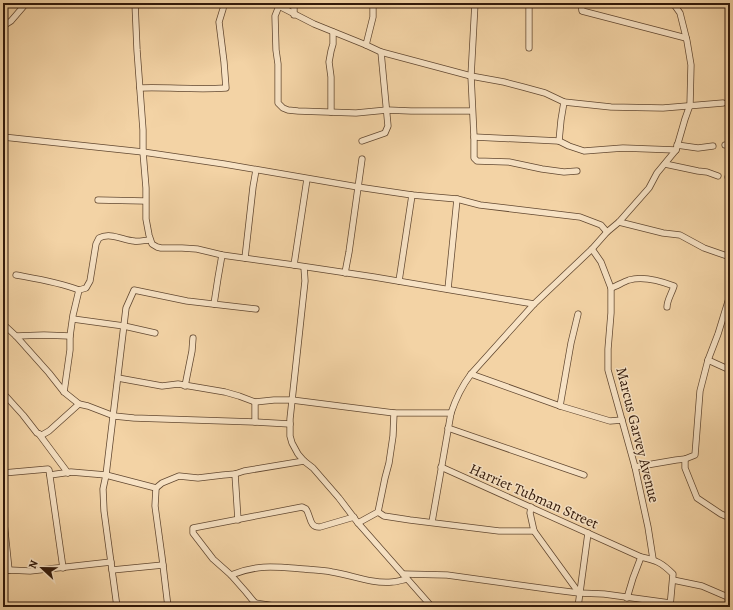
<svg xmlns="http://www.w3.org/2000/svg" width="733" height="610" viewBox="0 0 733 610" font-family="Alegreya,serif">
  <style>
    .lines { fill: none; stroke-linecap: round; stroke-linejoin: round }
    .minor-casing { stroke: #624831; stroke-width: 7 }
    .minor { stroke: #f7e2c4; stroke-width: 5.5 }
    .labels { text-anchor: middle; stroke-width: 3; stroke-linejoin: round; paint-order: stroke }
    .street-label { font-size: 15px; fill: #32190a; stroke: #f7e2c4 }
  </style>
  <rect width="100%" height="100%" fill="#f3d3a5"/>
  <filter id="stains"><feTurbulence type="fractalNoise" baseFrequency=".005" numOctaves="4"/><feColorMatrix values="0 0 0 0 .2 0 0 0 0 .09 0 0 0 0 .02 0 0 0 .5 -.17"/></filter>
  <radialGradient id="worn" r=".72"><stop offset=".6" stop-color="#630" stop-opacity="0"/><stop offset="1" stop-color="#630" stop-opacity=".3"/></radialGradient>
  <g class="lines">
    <g class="minor-casing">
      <g id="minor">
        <path d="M135 3 137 50 143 130V152L146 188V219L149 235 152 244 157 247 161 248H182L197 249 222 255 294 265 374 277 534 304"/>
        <path d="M273 3 314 24 366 45 381 52 471 76 504 82 523 87 545 93 564 102 611 107 663 108 723 103"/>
        <path d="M475 3 471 76 474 137V158L477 161 509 162 542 169 564 172 577 171"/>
        <path d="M581 3 582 11 686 38"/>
        <path d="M279 6 275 16 276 50 278 64V103L283 108 288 110 298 111 356 113 387 110 411 111H472"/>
        <path d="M294 15V3"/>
        <path d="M3 26 11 21 23 7"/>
        <path d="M366 45 373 17V3"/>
        <path d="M529 48V3"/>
        <path d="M140 88C168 87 197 90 226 88L224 62 219 22 223 9 224 3"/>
        <path d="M331 112V77L329 62 331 51 333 44V32"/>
        <path d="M3 137 143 152 224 164 358 187 412 195 457 199 480 205 580 217 601 225 607 232"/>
        <path d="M474 137 559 141 569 146 584 151 623 148 676 150"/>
        <path d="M362 141 385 133 388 126 381 52"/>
        <path d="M559 141 561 120 564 102"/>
        <path d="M677 145 698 148 713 146"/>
        <path d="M725 145H730"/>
        <path d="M665 164 698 171 707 172 718 176"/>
        <path d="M728 177H730"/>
        <path d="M98 200 145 201"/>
        <path d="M619 222 663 233 680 235 704 248 730 257"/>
        <path d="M592 249 601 262 611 288V313L608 349V370L635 467 648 527 653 559"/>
        <path d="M245 258 253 187 256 170"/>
        <path d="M294 265 307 179"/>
        <path d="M304 267 305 281 290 419V436L292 443 298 454 304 461 313 468 339 498 358 523 432 607"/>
        <path d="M345 273 349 252 362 159"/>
        <path d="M16 275C38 279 58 282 79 290"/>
        <path d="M399 281 412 195"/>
        <path d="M611 288C617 286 623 282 629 280 642 276 661 281 674 286 672 293 667 300 667 307"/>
        <path d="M448 289 457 199"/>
        <path d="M214 304 218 278 222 255"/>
        <path d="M73 319 124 326 155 333"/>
        <path d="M3 324 16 336 49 373 64 392 79 404 88 406 114 416 134 418 255 422 290 424"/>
        <path d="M16 336 44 335 70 336"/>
        <path d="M708 360 730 370"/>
        <path d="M471 374 560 406 610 421 622 420"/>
        <path d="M118 378 162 386 178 384 225 392 239 396 255 402 274 400H292L394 413H451"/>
        <path d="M185 386 192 351 193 338"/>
        <path d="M64 392 70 350V336L73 315 79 290 86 288 90 281 96 244 99 238C110 232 123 240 134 241 139 242 145 240 150 240"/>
        <path d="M3 393 23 415 37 433 42 435 49 431 79 404"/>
        <path d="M560 406 571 343 578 314"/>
        <path d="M255 422V402"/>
        <path d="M448 428 584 475"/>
        <path d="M39 434 68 473"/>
        <path d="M685 459V468L697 498 721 514 730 518"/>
        <path d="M441 467 641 557C656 560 662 563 673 574L670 607"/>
        <path d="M635 467 676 460 685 459 695 455 700 391 708 360 718 334 730 295"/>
        <path d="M3 473 48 469 49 470 63 568"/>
        <path d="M235 474 238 520"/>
        <path d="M50 475 71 472 106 475 156 488 162 483 179 476 198 478 223 475 235 474 244 471 304 461"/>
        <path d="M156 488 155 506 162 557 168 607"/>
        <path d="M531 507 530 513 534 531 579 593"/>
        <path d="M3 512 9 570"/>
        <path d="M378 512 384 516 410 520 499 531H534"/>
        <path d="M432 522 451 413C456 398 462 386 471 374L534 304 592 249 607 232 619 222 649 188 657 173 676 150 685 119 690 105 691 65 687 41 680 13 675 6 674 3"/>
        <path d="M358 523 378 512 385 478 389 463 393 436 394 413"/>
        <path d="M112 570 163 565"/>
        <path d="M3 572 9 570 30 571 111 562"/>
        <path d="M403 574 447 575 555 590 579 593 604 594 670 603"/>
        <path d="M231 575C258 564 276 567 304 569 313 570 322 570 332 572 352 575 371 584 392 582 397 582 402 580 407 579"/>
        <path d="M673 580 702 586 730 598"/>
        <path d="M627 598 633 578 641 557"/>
        <path d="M255 603 281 607"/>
        <path d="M117 607 104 511 103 489 106 475 126 308 134 290 187 301 256 309"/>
        <path d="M192 607 213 606 240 607"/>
        <path d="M255 607V603L246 592 231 575 213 559 193 533V528L302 507 306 509C311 516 309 528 320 527L354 517"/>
        <path d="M578 607 588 533"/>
      </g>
    </g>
    <use href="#minor" class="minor"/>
  </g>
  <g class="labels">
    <g class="street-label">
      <text transform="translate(638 435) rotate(76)" y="5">Marcus Garvey Avenue</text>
      <text transform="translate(534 496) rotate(24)" y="5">Harriet Tubman Street</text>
    </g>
  </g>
  <rect width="733" height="610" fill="none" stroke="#f3d3a5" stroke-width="16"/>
  <rect x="4" y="4" width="725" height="602" fill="none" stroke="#32190a" stroke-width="2"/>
  <rect x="8" y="8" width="717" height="594" fill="none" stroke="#32190a"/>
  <g transform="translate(42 568) rotate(292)" stroke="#f7e2c4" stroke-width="3" paint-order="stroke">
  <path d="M0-3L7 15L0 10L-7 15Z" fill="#32190a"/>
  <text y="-6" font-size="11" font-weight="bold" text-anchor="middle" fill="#32190a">N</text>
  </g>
  <rect width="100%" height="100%" filter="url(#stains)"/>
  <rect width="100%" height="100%" fill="url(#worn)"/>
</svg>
